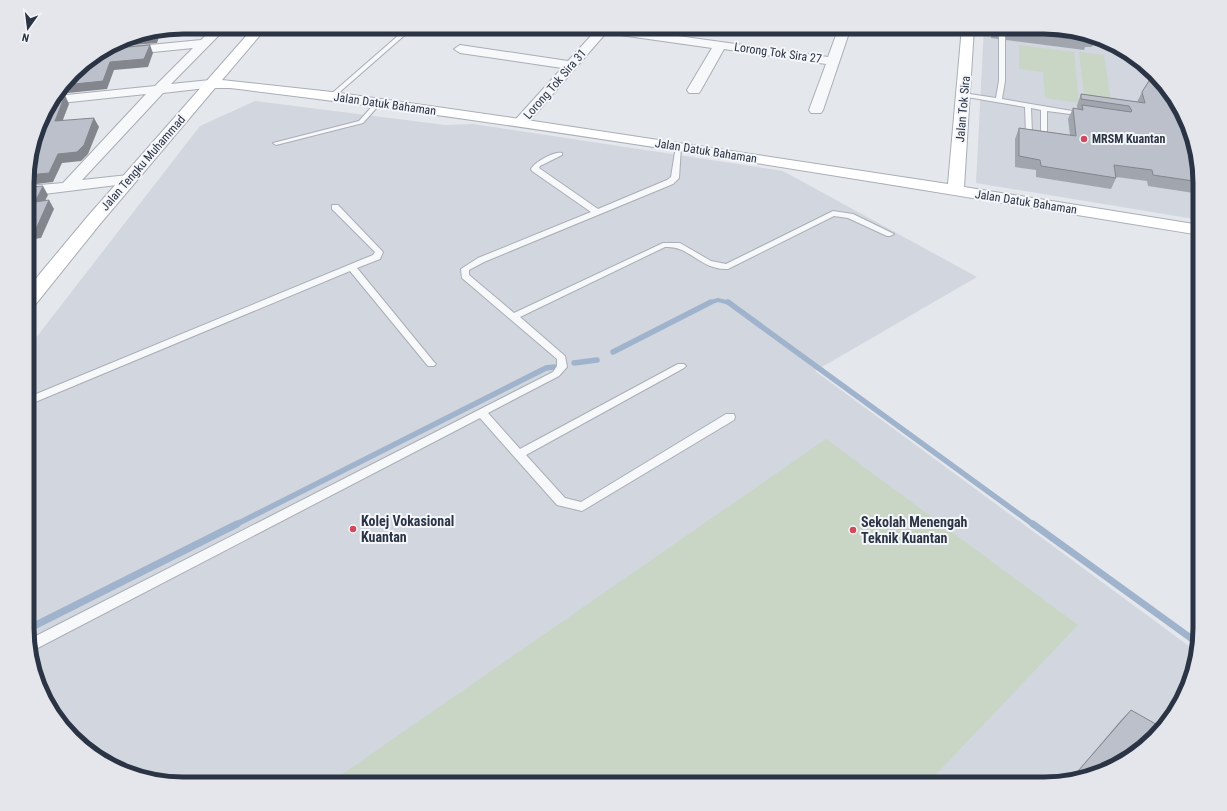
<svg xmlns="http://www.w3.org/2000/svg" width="1227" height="811" viewBox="0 0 1227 811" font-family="'Roboto Condensed',sans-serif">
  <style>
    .built { fill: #d2d6de }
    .green { fill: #c9d6c5 }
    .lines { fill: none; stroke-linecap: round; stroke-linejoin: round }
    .stream-far2 { stroke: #9fb4cc; stroke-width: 4 }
    .stream-far1 { stroke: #9fb4cc; stroke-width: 5.5 }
    .stream { stroke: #9fb4cc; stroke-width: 7 }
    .lane-casing { stroke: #a9aeb7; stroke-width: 2 }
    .street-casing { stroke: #a9aeb7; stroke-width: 2 }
    .secondary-casing { stroke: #a9aeb7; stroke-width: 2 }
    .lane { fill: #f7f8fa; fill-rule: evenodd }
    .street { fill: #f7f8fa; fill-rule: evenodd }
    .secondary { fill: #fff; fill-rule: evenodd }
    .wall { fill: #a1a5ae }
    .shaded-wall { fill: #83868d }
    .building { fill: #bbc0ca; stroke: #83868d }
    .poi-dot { fill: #d1495b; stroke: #f4f6f9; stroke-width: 1.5 }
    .labels { text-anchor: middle; stroke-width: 4; stroke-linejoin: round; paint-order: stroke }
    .far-street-label { font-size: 12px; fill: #2b3445; stroke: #f4f6f9 }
    .far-poi-label { font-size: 12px; font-weight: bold; fill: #2b3445; stroke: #f4f6f9; text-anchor: start }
    .poi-label { font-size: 14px; font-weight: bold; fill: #2b3445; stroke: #f4f6f9; text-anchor: start }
    .rim { fill: none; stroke: #2b3445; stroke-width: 5 }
  </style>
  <rect width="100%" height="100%" fill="#e4e7ec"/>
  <g class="built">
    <path d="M984 27H1045L1094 35 1131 53 1179 105 1200 173V220L976 183Z"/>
    <path d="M255 101 445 125 473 124 783 171 977 277 815 371 1197 652 1192 679 1174 715 1122 763 1054 784H182L133 776 96 758 48 706 28 648V348L200 126Z"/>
  </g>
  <g class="green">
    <path d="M1019 45 1074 52 1079 103 1045 98 1043 72 1019 69Z"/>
    <path d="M1079 52 1104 55 1112 108 1085 104Z"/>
    <path d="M826 439 1078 625 927 784H328Z"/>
  </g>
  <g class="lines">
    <path class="stream-far2" d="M708 303 718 300 730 303"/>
    <g class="stream-far1">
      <path d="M728 302 1034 525"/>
      <path d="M613 352 711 302"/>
      <path d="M574 363 597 360"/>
      <path d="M235 525 546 368 554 367"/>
    </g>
    <g class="stream">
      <path d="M1033 524 1199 644"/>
      <path d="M28 629 237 524"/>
    </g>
    <g class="lane-casing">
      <g id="lane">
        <path d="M408 27H414L334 97H330V95Z"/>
        <path d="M999 27H1005V81L1002 99 1084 113 1087 115 1086 116 1047 111V136L1038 140 1026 134 1025 107 961 96V94L963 93 996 98 999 81ZM1031 108 1041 110V135L1038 136 1032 133Z"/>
        <path d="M376 102 381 103 363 123 276 145 273 143 359 121Z"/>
        <path d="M676 146 681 147 679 178 673 184 484 262 469 270V275L514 313 663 243H680L711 261 726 264 833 211 853 214 894 234 890 236H887L848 218 834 216 728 269C699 270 690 245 665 247L520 317 565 356 567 367 559 376 488 413 520 449 678 364H684L686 366 684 368 526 455 565 498 581 502 726 414H734L735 417 734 420 582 511 557 505 480 418 30 652 28 640 553 372 557 366V359L462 278 461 269 478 258 591 212 532 171 531 169C535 162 554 151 562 153V155L540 166 539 168 598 209 667 180 671 177Z"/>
        <path d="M332 205H338L383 252 380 259 357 268 434 362 436 364 434 366H428L350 271 28 405 29 397 373 255 375 252 332 209Z"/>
      </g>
    </g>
    <g class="street-casing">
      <g id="street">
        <path d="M214 27H227L171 84 210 80 215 81 217 84 215 87 163 93 82 180 128 175 133 177 136 180 133 183 28 196V186L63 183 146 94 51 104 57 96 155 86 193 48 123 55 117 51 119 48 201 40Z"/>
        <path d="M599 27H614L828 57 839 27H851L823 110 821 113H811L809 110 826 64 724 49 701 90 699 93H689L687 90 712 48 606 33 525 126H515L513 123 515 120 562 68 460 53 454 49 460 45 568 61Z"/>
      </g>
    </g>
    <g class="secondary-casing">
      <path id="secondary" d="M254 27H267L222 80 332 92 520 119 948 184 962 27H974L964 187 1200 225V235C877 183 555 127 230 88H215L100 224 35 305 28 307V288L88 216Z"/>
    </g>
    <use href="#lane" class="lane"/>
    <use href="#street" class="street"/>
    <use href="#secondary" class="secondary"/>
  </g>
  <g class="wall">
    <path d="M992 27H1000V30L998 39 991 38Z"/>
    <path d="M1005 27H1045L1094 35 1107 41 1106 42 1094 41 1092 47H1085L1084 50 1006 40Z"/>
    <path d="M1142 92 1200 173V194L1148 186 1147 181 1116 177V178L1111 189 1036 177V170L1015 167V139L1019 128 1070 135 1068 119 1073 108 1077 109V105L1081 94 1137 102Z"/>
    <path d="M1131 710 1122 763 1071 779 1121 720Z"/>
  </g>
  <g class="shaded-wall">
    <path d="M161 31 157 43 110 47 123 39Z"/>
    <path d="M150 45 153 53 148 67 114 70 107 89 58 94 65 85 110 62Z"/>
    <path d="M65 95 69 104 59 130 55 121Z"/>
    <path d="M94 118 99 127 88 154 81 161 62 163 53 182 28 185V175L58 154Z"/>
    <path d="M43 186 48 195 40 211 35 202Z"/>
    <path d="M49 200 54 209 41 238 28 240V230Z"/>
  </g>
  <g class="building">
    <path d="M994 27H1000V30L994 29Z"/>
    <path d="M1009 27H1045L1094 35 1095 38 1086 37 1087 41 1009 31Z"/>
    <path d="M154 33V35L136 36Z"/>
    <path d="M150 45 144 59 110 62 103 81 65 85 80 66 106 49Z"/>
    <path d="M1152 76 1179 105 1200 173V182L1153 175 1152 170 1114 165 1116 178 1041 166 1040 160 1019 156V128L1076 136 1073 108 1083 110 1082 105 1131 112 1132 111 1129 106 1081 99V94L1145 103 1142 92Z"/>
    <path d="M65 95 55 121 94 118 84 145 77 152 58 154 49 173 28 175V163L43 114 57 96Z"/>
    <path d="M43 186 35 202 49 200 36 229 28 230V187Z"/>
    <path d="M1131 710 1161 727 1122 763 1072 778Z"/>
  </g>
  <g class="poi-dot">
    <circle cx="1084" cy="139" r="4"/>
    <circle cx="353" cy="529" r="4"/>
    <circle cx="853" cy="530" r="4"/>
  </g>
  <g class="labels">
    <g class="far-street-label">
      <text transform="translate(778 53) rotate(8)" y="4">Lorong Tok Sira 27</text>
      <text transform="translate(555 84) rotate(-49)" y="4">Lorong Tok Sira 31</text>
      <text transform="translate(385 104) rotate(8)" y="4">Jalan Datuk Bahaman</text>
      <text transform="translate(963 109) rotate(-85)" y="4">Jalan Tok Sira</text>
      <text transform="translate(706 151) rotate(9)" y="4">Jalan Datuk Bahaman</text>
      <text transform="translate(143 163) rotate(-49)" y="4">Jalan Tengku Muhammad</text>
      <text transform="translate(1026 202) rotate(9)" y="4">Jalan Datuk Bahaman</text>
    </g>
    <g class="far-poi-label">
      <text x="1092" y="143">MRSM Kuantan</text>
    </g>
    <g class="poi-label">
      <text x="361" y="526">Kolej Vokasional<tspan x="361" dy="16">Kuantan</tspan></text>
      <text x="861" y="527">Sekolah Menengah<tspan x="861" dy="16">Teknik Kuantan</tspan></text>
    </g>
  </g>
  <path d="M0 0H1227V811H0ZM183 34H1044A149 149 0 0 1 1193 183V628A149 149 0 0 1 1044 777H183A149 149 0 0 1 34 628V183A149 149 0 0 1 183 34Z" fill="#e4e6eb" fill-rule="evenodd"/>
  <path class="rim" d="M183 34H1044A149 149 0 0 1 1193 183V628A149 149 0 0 1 1044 777H183A149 149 0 0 1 34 628V183A149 149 0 0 1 183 34Z"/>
  <g transform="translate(28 28) rotate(194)" stroke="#f4f6f9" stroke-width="3" paint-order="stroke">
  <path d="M0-3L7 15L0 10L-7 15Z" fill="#2b3445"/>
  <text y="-6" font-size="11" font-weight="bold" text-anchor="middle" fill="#2b3445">N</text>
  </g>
</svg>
